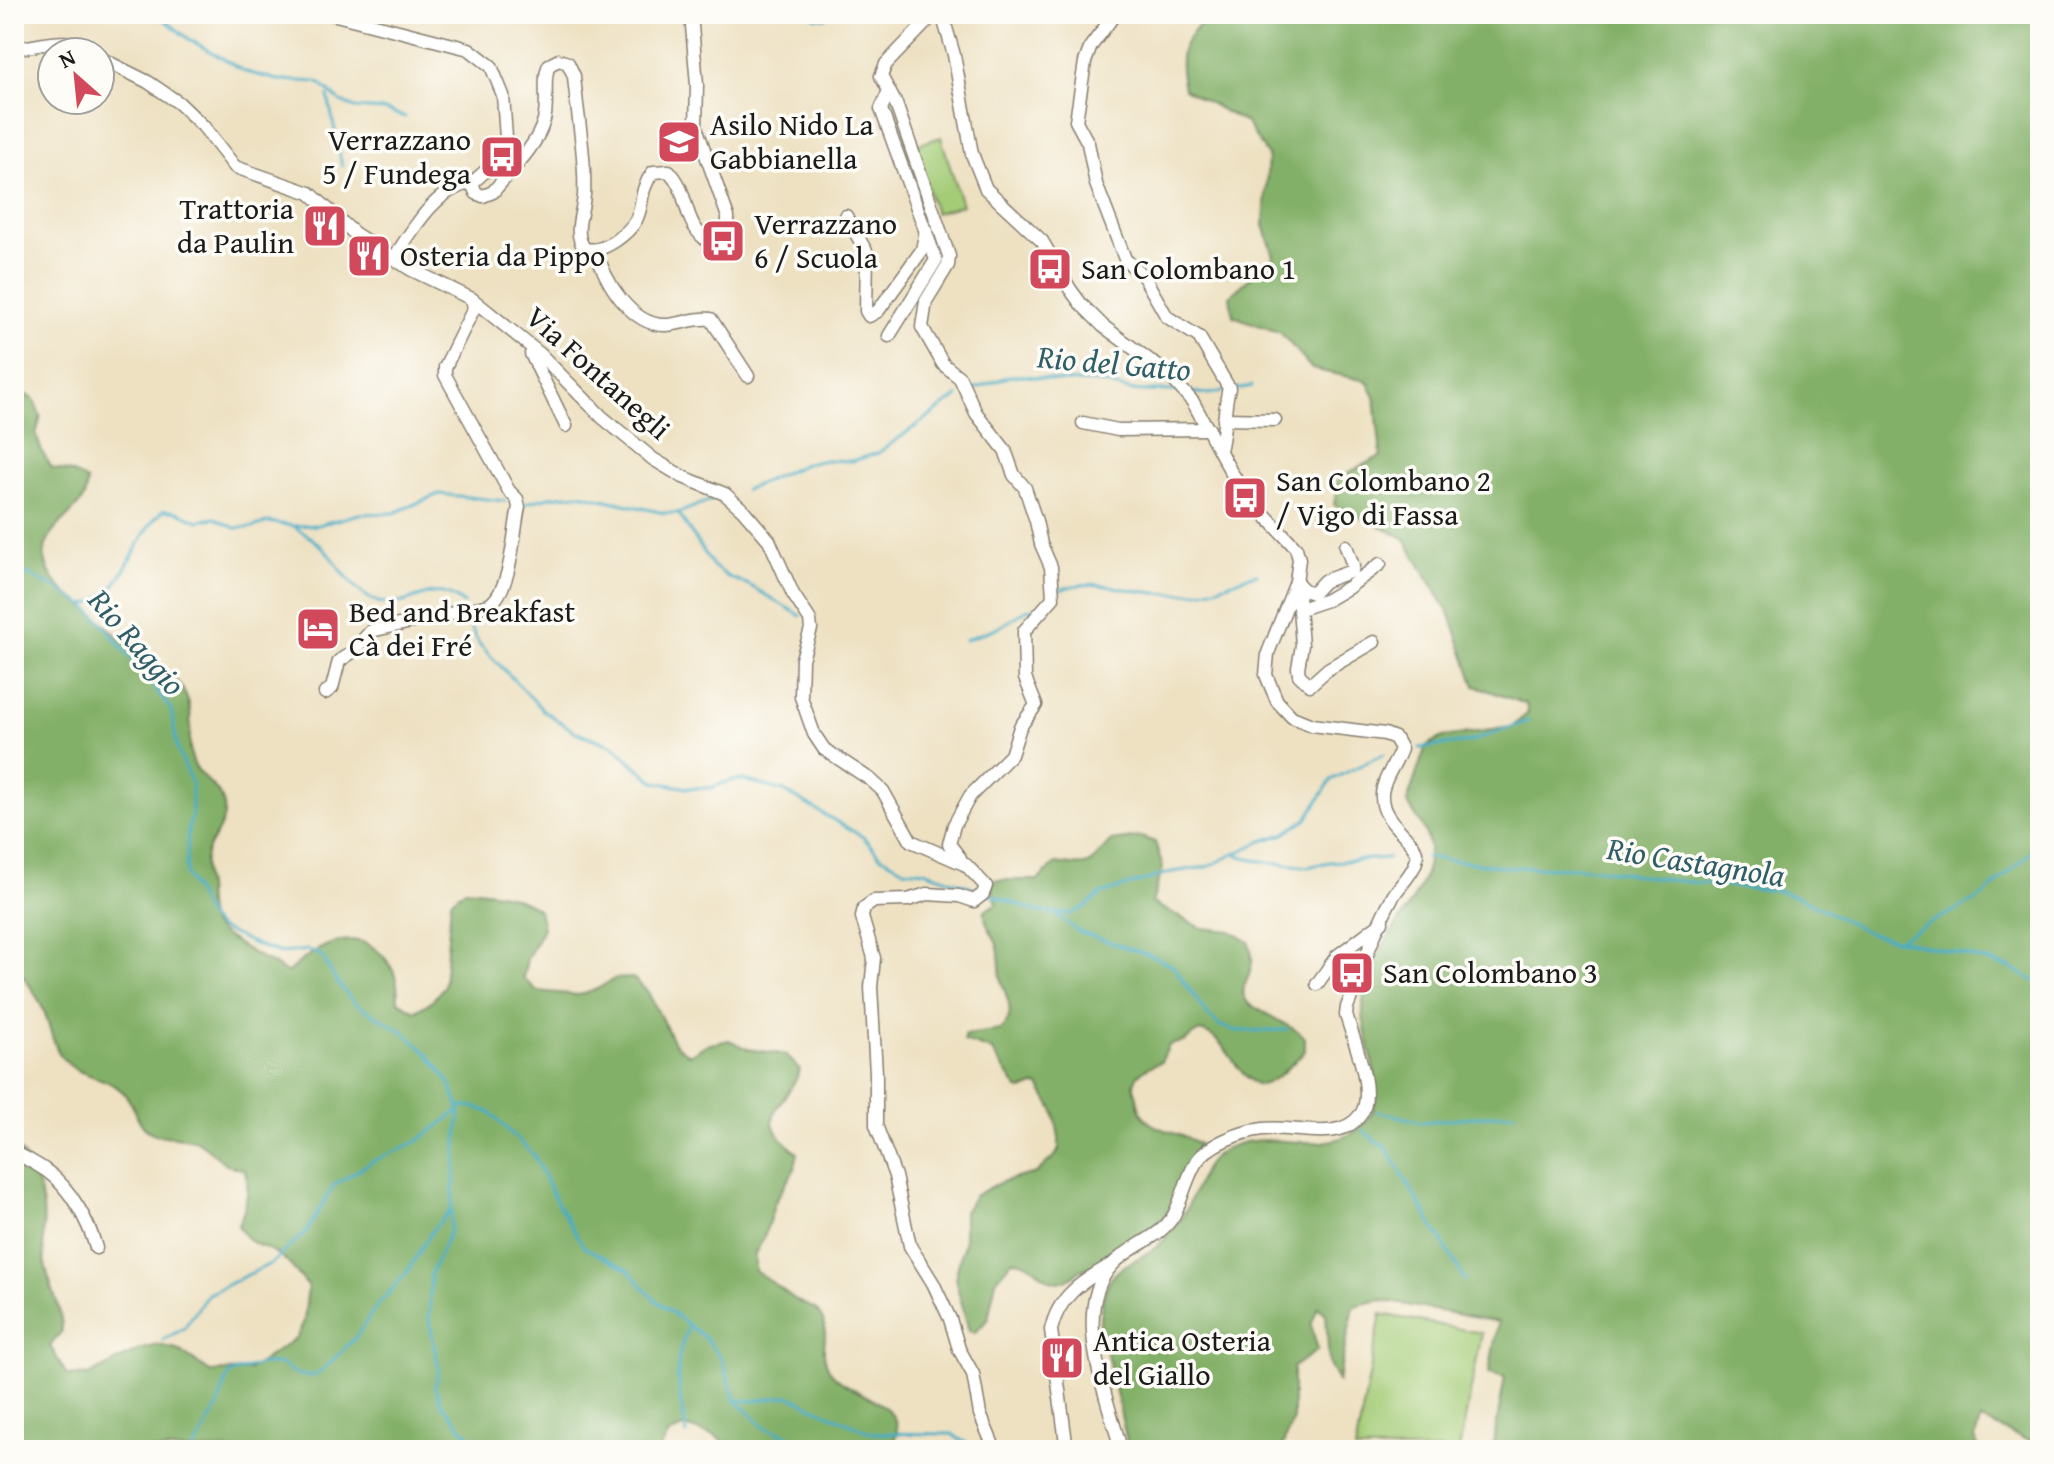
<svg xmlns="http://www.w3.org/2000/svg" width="2054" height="1464" viewBox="0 0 2054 1464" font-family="'Gentium Book Plus',serif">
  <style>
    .green { fill: #a4cc77; stroke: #60744a; stroke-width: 2 }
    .forest { fill: #83b068; stroke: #506642; stroke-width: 2 }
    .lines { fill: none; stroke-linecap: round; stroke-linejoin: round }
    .stream { stroke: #47adc6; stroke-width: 3 }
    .minor-casing { stroke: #857e6f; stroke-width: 15 }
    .minor { stroke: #fff; stroke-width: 12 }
    .labels { text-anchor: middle; stroke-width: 7; stroke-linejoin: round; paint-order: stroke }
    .poi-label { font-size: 30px; fill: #1c1c1c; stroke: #fdfcf7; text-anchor: start }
    .street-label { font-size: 30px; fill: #1c1c1c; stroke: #fdfcf7 }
    .water-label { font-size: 32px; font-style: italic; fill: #2f5d68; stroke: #fdfcf7 }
  </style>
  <rect width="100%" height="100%" fill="#fdfcf7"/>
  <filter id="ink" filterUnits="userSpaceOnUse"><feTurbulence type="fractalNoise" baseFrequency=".0125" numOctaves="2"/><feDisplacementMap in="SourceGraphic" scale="16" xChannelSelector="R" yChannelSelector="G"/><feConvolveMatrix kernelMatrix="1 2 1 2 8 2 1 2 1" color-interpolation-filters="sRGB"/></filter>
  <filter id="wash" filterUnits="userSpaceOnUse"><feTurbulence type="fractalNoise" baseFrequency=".006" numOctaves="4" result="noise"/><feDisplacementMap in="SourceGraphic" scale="32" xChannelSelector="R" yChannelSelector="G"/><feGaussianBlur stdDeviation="1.8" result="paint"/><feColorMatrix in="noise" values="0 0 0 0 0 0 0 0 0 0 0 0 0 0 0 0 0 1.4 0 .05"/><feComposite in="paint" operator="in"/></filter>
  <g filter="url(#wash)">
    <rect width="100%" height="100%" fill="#eee1c2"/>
    <g class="green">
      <path d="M941 137 962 205 935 213 914 146Z"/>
      <path d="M1381 1314 1482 1333 1459 1450H1355Z"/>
    </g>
    <g class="forest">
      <path d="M1210 14H2040V1441L2035 1443C2015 1437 2000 1426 1980 1420L1975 1439 1978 1450H1492L1505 1377 1489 1373 1498 1322 1380 1300 1354 1306 1338 1381 1329 1365 1326 1314 1318 1307 1311 1325 1318 1350 1293 1367V1419L1281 1450H1129C1122 1421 1116 1391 1109 1362 1106 1349 1099 1333 1100 1320 1101 1305 1104 1286 1114 1275 1124 1263 1137 1260 1149 1252 1159 1246 1173 1232 1179 1222 1200 1192 1196 1156 1238 1144 1277 1132 1321 1155 1357 1130 1390 1108 1371 1060 1365 1029 1349 950 1428 913 1429 851 1430 833 1415 816 1407 802L1426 746 1443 737 1512 727 1528 713 1526 704 1475 686 1450 615 1404 538 1334 505 1338 478 1381 456 1375 397 1367 381 1312 369 1281 333 1233 316 1230 296 1274 256 1264 225 1268 156 1246 123 1184 89C1176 48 1182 43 1210 14Z"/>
      <path d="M14 387 34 400 41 417 36 434 42 452 52 468 71 472 87 481C86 487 86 494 83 499 71 518 41 532 45 559 50 586 73 597 92 612 110 628 127 647 147 660 165 670 177 676 186 696 196 717 185 741 193 762 200 779 221 787 224 806 227 823 213 836 207 851 203 863 204 875 206 887 207 897 206 914 211 923 219 936 270 962 287 973 314 948 353 923 383 956 396 970 398 983 398 1001L415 1011 432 1001 444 986 451 901 465 889C494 891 515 894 539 910L543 928 527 959 523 978 537 991 579 995 597 989 614 979 633 978 648 992 674 1043 689 1055 706 1045 729 1040 748 1049 786 1055 800 1070C786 1109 748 1116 798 1153L794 1170 775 1202 764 1237 755 1254V1271C770 1280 783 1291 796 1300 801 1304 808 1305 813 1308 817 1310 823 1319 824 1323 829 1341 817 1351 831 1372 848 1397 919 1402 890 1450H737L715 1436 685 1427 669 1434 660 1450H14V1144C30 1160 40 1185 43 1207 45 1226 41 1245 45 1264 50 1288 62 1307 62 1331L50 1346 67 1375 88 1376 139 1350 158 1345 177 1349 210 1372 249 1370 297 1337 304 1321 308 1286C299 1276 291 1264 280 1256 262 1243 250 1249 238 1225 246 1209 251 1186 244 1169 222 1168 216 1152 198 1142 185 1134 164 1140 150 1132 137 1125 134 1103 123 1092 105 1074 77 1079 61 1056 52 1044 50 1025 44 1011 37 994 25 978 14 965Z"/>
      <path d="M1141 837 1155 842 1163 867 1152 903 1202 928 1231 931 1249 942C1250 948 1253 955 1252 962 1251 979 1235 989 1249 1004L1299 1032 1305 1038V1051C1293 1062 1274 1085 1258 1085 1234 1075 1227 1035 1199 1031L1185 1041 1169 1045 1161 1062C1151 1065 1134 1073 1134 1086 1134 1090 1137 1094 1137 1098 1142 1135 1174 1127 1199 1144 1189 1160 1186 1180 1177 1197 1156 1237 1128 1242 1095 1266 1079 1265 1069 1286 1053 1281 1036 1275 1032 1258 1012 1261L996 1280 988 1319 975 1333 969 1331 955 1278 964 1243V1212L974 1196 1001 1182 1036 1173 1056 1155 1059 1149V1137L1054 1111 1039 1086 1034 1085 1023 1090 1018 1089 991 1050 964 1041V1035L1001 1030C1019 1012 1004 996 1001 977 999 966 1001 955 997 945 993 932 983 924 985 910L997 904 991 885 995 880H1038L1056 863C1092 869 1088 866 1111 841Z"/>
    </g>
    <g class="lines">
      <g class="stream">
        <path d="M157 14 189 39 246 72 278 80 318 82 341 102 355 108 385 110 405 117"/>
        <path d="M500 14H512"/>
        <path d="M811 14 815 17 825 18 829 14"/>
        <path d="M1264 14 1310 25"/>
        <path d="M328 96 342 166"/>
        <path d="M974 389 1010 376H1027L1059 381 1102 383 1133 391H1177"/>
        <path d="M1232 390 1252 386"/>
        <path d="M1188 392 1209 394 1224 391"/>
        <path d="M745 490 805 464 826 460 852 461 878 453 958 396"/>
        <path d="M526 503 549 497 580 494 664 513H678L712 500"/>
        <path d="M679 514 713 566 728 577 749 585 801 616"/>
        <path d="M296 528C304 533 314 539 321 546 337 561 355 596 378 602 416 611 429 575 464 604"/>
        <path d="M14 568 60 590 84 605 100 620 171 709 177 748 192 784V816L188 829 186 874 209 919 219 928 259 946 281 953 308 950 322 956 336 981 354 1003 404 1032 429 1055 449 1082 460 1110 450 1231 431 1273 429 1320 439 1369 435 1387 441 1403 481 1450"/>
        <path d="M1060 590C1088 578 1118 589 1147 592 1163 594 1182 594 1198 592 1218 590 1237 578 1257 574"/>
        <path d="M84 605C127 595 132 536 164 510L178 512 198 521 215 518 235 528 253 527 268 522 294 526 318 525 359 514 394 513 439 494 505 501"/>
        <path d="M467 621 480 645 544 711 574 731 613 746 655 782 687 788H710L733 780H744L784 791 863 837 880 856 904 869 925 871 980 890"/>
        <path d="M965 640 1001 626 1026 610 1038 608"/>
        <path d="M1420 748 1469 742 1528 721"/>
        <path d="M1238 855 1253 860 1308 867 1329 862 1388 858"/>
        <path d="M1426 857 1506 867 1593 868 1670 880 1779 891 1801 898 1871 934 1958 953 2011 968 2040 984"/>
        <path d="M986 893 1039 912 1071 914 1085 907 1101 894 1172 872 1207 867 1262 841 1284 834 1307 819 1331 780 1384 754"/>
        <path d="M1057 915 1079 932 1155 957 1173 966 1207 1014 1220 1026 1238 1031 1287 1030"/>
        <path d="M1895 941 1983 896 2040 844"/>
        <path d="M460 1107H475L489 1112 534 1155 552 1194 584 1247 628 1270 653 1298 704 1337 722 1359 735 1400 764 1427 790 1436 795 1450"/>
        <path d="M1377 1111 1421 1122 1514 1113"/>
        <path d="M1363 1131 1387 1149 1465 1280"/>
        <path d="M163 1340 184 1328 208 1294 272 1263 307 1231 334 1185 373 1161 416 1142 460 1110"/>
        <path d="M735 1400 752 1401 789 1396 871 1433 952 1434 976 1449"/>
        <path d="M687 1434C679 1393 670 1365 689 1326"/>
        <path d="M193 1450 218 1406 227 1378 231 1373 262 1364H281L298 1375 313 1376 323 1370 356 1337 375 1308 405 1275 434 1228 450 1211"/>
      </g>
    </g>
  </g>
  <g filter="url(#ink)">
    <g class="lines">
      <g class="minor-casing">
        <g id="minor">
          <path d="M332 14 469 49 491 66 503 95 506 138 499 159 472 183 476 193 483 196 493 192C510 171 537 147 544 120 549 102 542 79 549 65L559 60 568 63 574 76C577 113 586 159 584 195 583 213 572 233 585 249 597 251 604 248 615 241 653 215 632 200 653 172L669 171C690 193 681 218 705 239L719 237 728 229V217L696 127 697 85 691 14"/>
          <path d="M934 14 886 64 881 76 896 104 949 256 948 265 926 301 922 327 943 364 960 378 976 413 1005 450 1014 475 1025 488 1036 521 1041 544 1051 567 1053 598 1024 631 1025 678 1036 705 1020 727 1011 755 970 796 954 825 949 844 960 858"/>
          <path d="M942 14 954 55 972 154 986 189 1042 241 1070 289 1081 304 1103 326 1167 373 1193 402 1231 472 1250 499 1296 548 1299 559 1296 582 1268 653 1266 675 1277 701 1292 717 1312 725 1385 734 1395 738 1401 749C1396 764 1383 778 1382 794 1380 827 1423 839 1416 862 1412 875 1398 887 1392 898 1374 929 1361 973 1347 1007L1346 1015C1353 1039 1376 1092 1361 1114 1340 1144 1294 1125 1263 1129 1240 1132 1207 1144 1195 1164 1186 1180 1182 1199 1174 1215 1160 1239 1132 1244 1113 1264 1069 1309 1108 1398 1121 1450"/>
          <path d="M1115 14 1091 46 1085 62 1076 121 1088 143 1096 184 1125 259 1144 277 1167 317 1199 337 1229 388C1223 409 1226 429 1220 450"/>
          <path d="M14 49C40 46 70 34 93 52"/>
          <path d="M100 58 148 82 179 103 203 126 235 167 310 193 354 233 410 269 472 299 540 354 602 417 653 459 683 477 725 494 743 510 769 540 793 594 810 620 811 629 802 659 801 697 814 734 824 749 871 780 883 791 911 841 966 865 986 886 983 894 974 901 959 896 927 894 908 900 874 901 864 908 862 917 874 958 871 987 876 1073V1125L895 1176 910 1246 933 1283 950 1319 959 1349 973 1374 980 1414 995 1450"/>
          <path d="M888 93 881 109 936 260 889 336"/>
          <path d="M846 216 867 253 866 311 869 316 878 311 922 250 926 230"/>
          <path d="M597 251C603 280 632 327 667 325 683 324 695 317 711 319L748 376"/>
          <path d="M394 258C412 231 436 187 472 183"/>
          <path d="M531 354 566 426"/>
          <path d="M1224 419 1275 420"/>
          <path d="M1083 423 1118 430 1209 429"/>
          <path d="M1296 582 1304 590 1313 593 1324 581 1352 571 1353 566 1346 546"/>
          <path d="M1294 589 1298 596 1302 645 1298 668 1299 675 1310 685 1328 669 1374 642"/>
          <path d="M1298 603 1303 608 1327 600 1349 587 1380 564"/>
          <path d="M325 693 332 688 339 661 351 653 371 631 489 605C512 590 513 533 519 507L517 499 509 491 445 375V367L474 308 472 299"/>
          <path d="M1317 984 1337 956 1382 922"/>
          <path d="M14 1152C25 1158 37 1164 48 1172 70 1188 89 1222 96 1248"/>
          <path d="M1067 1450 1051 1330C1058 1297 1081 1282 1109 1266"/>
        </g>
      </g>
      <use href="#minor" class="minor"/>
    </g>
  </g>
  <defs>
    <g id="school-square" transform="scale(2.3)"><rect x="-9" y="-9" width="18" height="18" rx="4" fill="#d1495b" stroke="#fdfcf7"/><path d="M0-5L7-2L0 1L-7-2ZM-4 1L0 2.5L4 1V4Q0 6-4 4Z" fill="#fff"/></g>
    <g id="bus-square" transform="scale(2.3)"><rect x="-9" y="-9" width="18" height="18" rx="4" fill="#d1495b" stroke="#fdfcf7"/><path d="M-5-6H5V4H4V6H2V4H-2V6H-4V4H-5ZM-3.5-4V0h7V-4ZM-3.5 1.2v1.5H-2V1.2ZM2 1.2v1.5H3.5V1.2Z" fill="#fff"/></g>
    <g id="restaurant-square" transform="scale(2.3)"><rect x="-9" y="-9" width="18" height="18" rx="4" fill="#d1495b" stroke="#fdfcf7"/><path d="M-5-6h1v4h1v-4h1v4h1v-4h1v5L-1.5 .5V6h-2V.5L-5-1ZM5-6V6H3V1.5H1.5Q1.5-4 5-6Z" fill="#fff"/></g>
    <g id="hotel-square" transform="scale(2.3)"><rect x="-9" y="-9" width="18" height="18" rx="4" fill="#d1495b" stroke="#fdfcf7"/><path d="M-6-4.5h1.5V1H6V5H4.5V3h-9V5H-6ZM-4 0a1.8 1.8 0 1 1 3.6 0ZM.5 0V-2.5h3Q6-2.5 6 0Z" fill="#fff"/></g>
  </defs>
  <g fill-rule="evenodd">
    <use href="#school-square" x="679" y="142"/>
    <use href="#bus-square" x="502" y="157"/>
    <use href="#restaurant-square" x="325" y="226"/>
    <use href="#bus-square" x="723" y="241"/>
    <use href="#restaurant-square" x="369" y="256"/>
    <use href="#bus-square" x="1050" y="269"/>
    <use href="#bus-square" x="1245" y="498"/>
    <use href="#hotel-square" x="318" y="629"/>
    <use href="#bus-square" x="1352" y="973"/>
    <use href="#restaurant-square" x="1062" y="1358"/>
  </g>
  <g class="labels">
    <g class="poi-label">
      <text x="710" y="135">Asilo Nido La<tspan x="710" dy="34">Gabbianella</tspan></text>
      <text x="471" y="150" text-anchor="end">Verrazzano<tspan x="471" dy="34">5 / Fundega</tspan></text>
      <text x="294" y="219" text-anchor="end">Trattoria<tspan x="294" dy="34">da Paulin</tspan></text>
      <text x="754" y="234">Verrazzano<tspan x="754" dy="34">6 / Scuola</tspan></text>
      <text x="400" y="266">Osteria da Pippo</text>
      <text x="1081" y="279">San Colombano 1</text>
      <text x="1276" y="491">San Colombano 2<tspan x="1276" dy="34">/ Vigo di Fassa</tspan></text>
      <text x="349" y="622">Bed and Breakfast<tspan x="349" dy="34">Cà dei Fré</tspan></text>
      <text x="1383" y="983">San Colombano 3</text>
      <text x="1093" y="1351">Antica Osteria<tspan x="1093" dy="34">del Giallo</tspan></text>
    </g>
    <g class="street-label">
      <text transform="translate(598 373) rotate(42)" y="10">Via Fontanegli</text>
    </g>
    <g class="water-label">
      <text transform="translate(1114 363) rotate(5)" y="11">Rio del Gatto</text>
      <text transform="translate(137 642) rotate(49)" y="11">Rio Raggio</text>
      <text transform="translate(1696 862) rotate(9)" y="11">Rio Castagnola</text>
    </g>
  </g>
  <rect width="2054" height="1464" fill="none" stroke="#fdfcf7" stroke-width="48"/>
  <g transform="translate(76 76) rotate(333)"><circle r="38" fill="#fdfcf7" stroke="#a3a29f" stroke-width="2"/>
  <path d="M0-6L14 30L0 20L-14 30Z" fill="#d1495b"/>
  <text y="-12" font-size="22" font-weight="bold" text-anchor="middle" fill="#1c1c1c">N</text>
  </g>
</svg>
